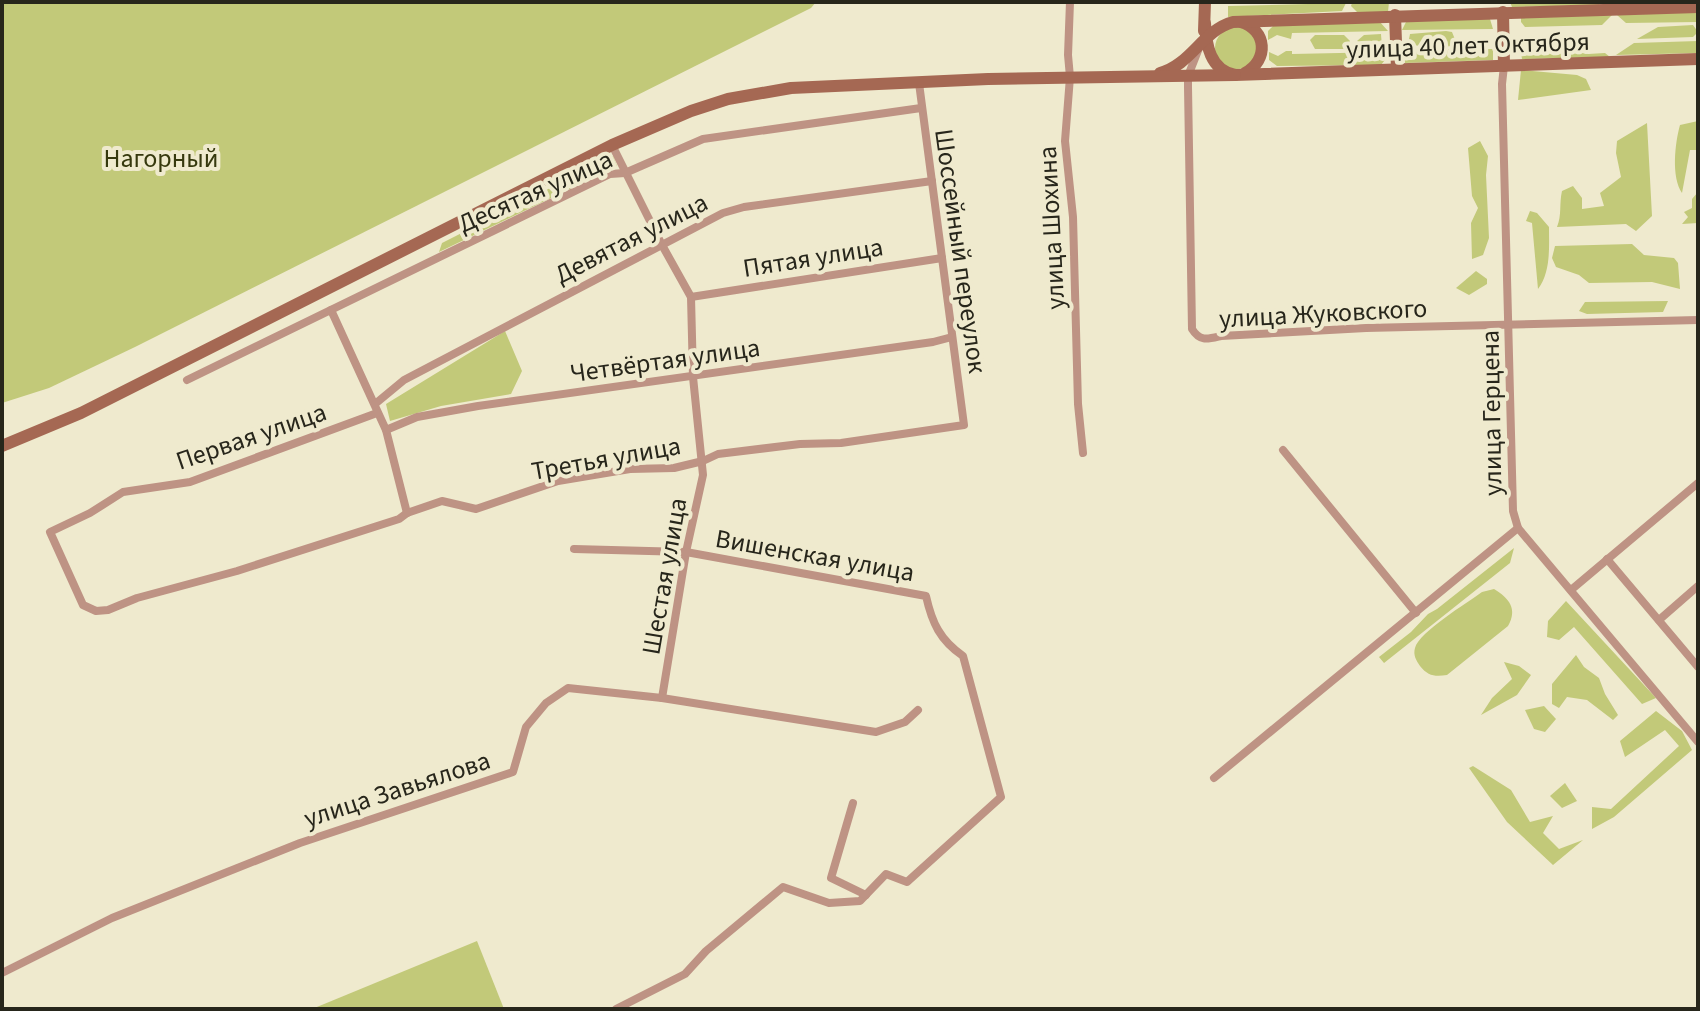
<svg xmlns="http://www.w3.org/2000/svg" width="1700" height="1011" viewBox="0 0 1700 1011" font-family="'Source Sans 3',sans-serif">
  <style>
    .green { fill: #c2c979 }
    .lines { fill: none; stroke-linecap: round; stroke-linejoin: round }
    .street { stroke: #be9384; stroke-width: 8 }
    .secondary { stroke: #a56853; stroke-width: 12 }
    .labels { text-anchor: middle; stroke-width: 8; stroke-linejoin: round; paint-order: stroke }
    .street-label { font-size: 26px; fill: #27261b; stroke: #efeace }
    .park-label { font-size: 26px; fill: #36390e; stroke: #efeace }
  </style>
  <rect width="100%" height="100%" fill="#efeace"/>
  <g class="green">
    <path d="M2 2H816L811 8 135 347 49 388 2 403Z"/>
    <path d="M1389 2 1388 12 1358 13 1351 6 1352 3Z"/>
    <path d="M1510 2H1600L1599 5 1512 7Z"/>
    <path d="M1346 3 1342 11 1228 17V6Z"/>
    <path d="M1698 12V22L1626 23 1617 15Z"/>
    <path d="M1612 15 1602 25 1525 27 1521 22V17Z"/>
    <path d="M1490 19 1493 29 1402 30 1407 20Z"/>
    <path d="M1379 21 1388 31 1292 33 1291 39 1277 35 1268 40V31L1273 26Z"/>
    <path d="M1693 25 1698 32 1693 37 1637 39 1658 27Z"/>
    <circle cx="1236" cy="48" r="21"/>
    <path d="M1446 31 1452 32 1456 42 1452 46 1431 48 1408 44 1410 34Z"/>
    <path d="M1381 34 1382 48 1365 49 1357 41 1364 35Z"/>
    <path d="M1315 35H1344L1350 41 1344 49H1315L1310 40Z"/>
    <path d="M1698 41V53L1616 55 1634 43Z"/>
    <path d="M1579 47 1588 54 1605 53 1610 57 1522 59 1521 53 1525 48Z"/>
    <path d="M1493 49V60L1405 63 1404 50Z"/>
    <path d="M1286 51H1292V54L1387 52 1388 56 1381 65 1277 66 1269 60V52L1278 56Z"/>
    <path d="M1521 70 1577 75 1586 79 1591 90 1518 100Z"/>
    <path d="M1698 121V150H1690L1682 193C1671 177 1675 143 1680 125Z"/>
    <path d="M1647 123 1652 216 1636 231 1626 224 1557 227C1562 215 1559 204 1562 191L1573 186 1582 198V209L1604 206 1600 193 1621 177 1616 153 1617 141Z"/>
    <path d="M1480 141 1488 156 1486 175 1489 238 1483 255 1472 259 1471 223 1478 208 1472 196 1468 148Z"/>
    <path d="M613 156 617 166 439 252 442 243Z"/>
    <path d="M1698 192V223L1682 224 1688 217 1684 212 1692 208V199Z"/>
    <path d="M1530 211 1537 213 1549 227C1549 247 1551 272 1538 289L1532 223 1526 221Z"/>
    <path d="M1632 244 1644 255 1674 258 1678 263 1680 289 1652 282 1589 283 1579 275 1556 267 1552 258 1555 246Z"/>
    <path d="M1476 271 1487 279V284L1469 295 1456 288Z"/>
    <path d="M1668 301 1663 312 1587 314 1579 311 1585 302Z"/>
    <path d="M505 331 522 371 511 394 441 406 390 421 386 404Z"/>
    <path d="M1514 548 1510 563 1384 663 1379 657 1411 632 1428 614 1437 609Z"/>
    <path d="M1494 589C1509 598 1518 609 1508 626L1447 675C1435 677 1428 676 1420 666 1416 660 1413 655 1415 648 1419 632 1467 603 1482 592Z"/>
    <path d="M1566 601 1656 698 1642 704 1574 627 1559 640 1547 637 1548 621Z"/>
    <path d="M1576 655 1584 667 1599 678 1605 694 1618 715 1613 720 1587 700 1567 697 1559 708 1552 704V684Z"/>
    <path d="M1504 662 1519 666 1531 675 1517 695 1481 715 1492 698 1512 679Z"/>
    <path d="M1544 706 1556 719 1545 732 1534 729 1525 710Z"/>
    <path d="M1656 711 1682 731 1692 750 1614 817 1592 829V807L1611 809 1679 746 1665 730 1625 757 1620 741Z"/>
    <path d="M1473 766 1511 790 1530 822 1553 816 1543 833 1559 849 1583 840 1553 865 1507 822 1469 768Z"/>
    <path d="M1565 783 1577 801 1562 808 1550 796Z"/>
    <path d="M477 941 504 1009H312Z"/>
  </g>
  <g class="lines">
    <g class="street">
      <path d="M1070 2 1068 55 1070 77 1065 141 1073 217 1078 404 1083 453"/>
      <path d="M1199 48 1188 76V87L1192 329C1200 342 1208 339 1221 336L1366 328 1698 320"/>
      <path d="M1504 66 1502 84 1513 511 1518 528 1698 742"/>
      <path d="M612 145 662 245 691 297 693 377 703 475 686 552 662 698"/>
      <path d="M691 297 942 258"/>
      <path d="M331 310 386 430 407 513"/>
      <path d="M187 380 610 174 625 173 703 139 921 108"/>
      <path d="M375 404 404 380 723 213 744 207 932 181"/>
      <path d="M377 413 190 482 123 492 90 513 50 532 83 605 96 611 108 610 137 598 237 571 399 519 407 513 442 501 476 509 558 481 630 469 674 468 703 461 718 454 800 444 841 443 964 425 919 83"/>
      <path d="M386 430 417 417 478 406 933 342 952 337"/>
      <path d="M1283 450 1416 613"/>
      <path d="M574 549 686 552 926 596C932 623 940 640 963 656L1001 797 907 882 886 874 860 901 829 903 783 887 706 951 685 974 616 1009"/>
      <path d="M1607 559 1698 667"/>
      <path d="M1571 590 1698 483"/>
      <path d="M1659 620 1698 586"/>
      <path d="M1214 778 1518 528"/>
      <path d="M853 803 831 878 866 895"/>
      <path d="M2 973 112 918 300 843 513 772 526 727 546 703 568 688 662 698 876 732 905 722 918 710"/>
    </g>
    <g class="secondary">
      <path d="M1503 12 1504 66"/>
      <path d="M1395 15 1397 69"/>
      <path d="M1241 22C1267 30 1269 60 1245 73"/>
      <path d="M1205 23C1206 45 1210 70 1235 75L1698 59"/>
      <path d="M1204 31 1205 2"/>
      <path d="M1160 73C1191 65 1203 30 1233 22L1698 7"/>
      <path d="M2 446 81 413 612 145 691 111 728 99 791 88 988 79 1235 75"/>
    </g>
  </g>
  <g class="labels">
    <g class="street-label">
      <text transform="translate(1468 45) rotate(-2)" y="9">улица 40 лет Октября</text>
      <text transform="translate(535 191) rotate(-24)" y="9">Десятая улица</text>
      <text transform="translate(1051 228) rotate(-93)" y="9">улица Шохина</text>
      <text transform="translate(631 238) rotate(-27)" y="9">Девятая улица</text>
      <text transform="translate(961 251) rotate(82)" y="9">Шоссейный переулок</text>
      <text transform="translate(813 257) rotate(-9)" y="9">Пятая улица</text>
      <text transform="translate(1323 313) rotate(-3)" y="9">улица Жуковского</text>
      <text transform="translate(665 360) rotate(-8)" y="9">Четвёртая улица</text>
      <text transform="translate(1491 413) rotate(-91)" y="9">улица Герцена</text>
      <text transform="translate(251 436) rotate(-19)" y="9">Первая улица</text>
      <text transform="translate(606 458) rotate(-10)" y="9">Третья улица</text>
      <text transform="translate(815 555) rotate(10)" y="9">Вишенская улица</text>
      <text transform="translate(664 576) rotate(-80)" y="9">Шестая улица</text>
      <text transform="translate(397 789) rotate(-18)" y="9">улица Завьялова</text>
    </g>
    <g class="park-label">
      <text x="161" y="167">Нагорный</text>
    </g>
  </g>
  <rect width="1700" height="1011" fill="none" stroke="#27261b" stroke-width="8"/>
</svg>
